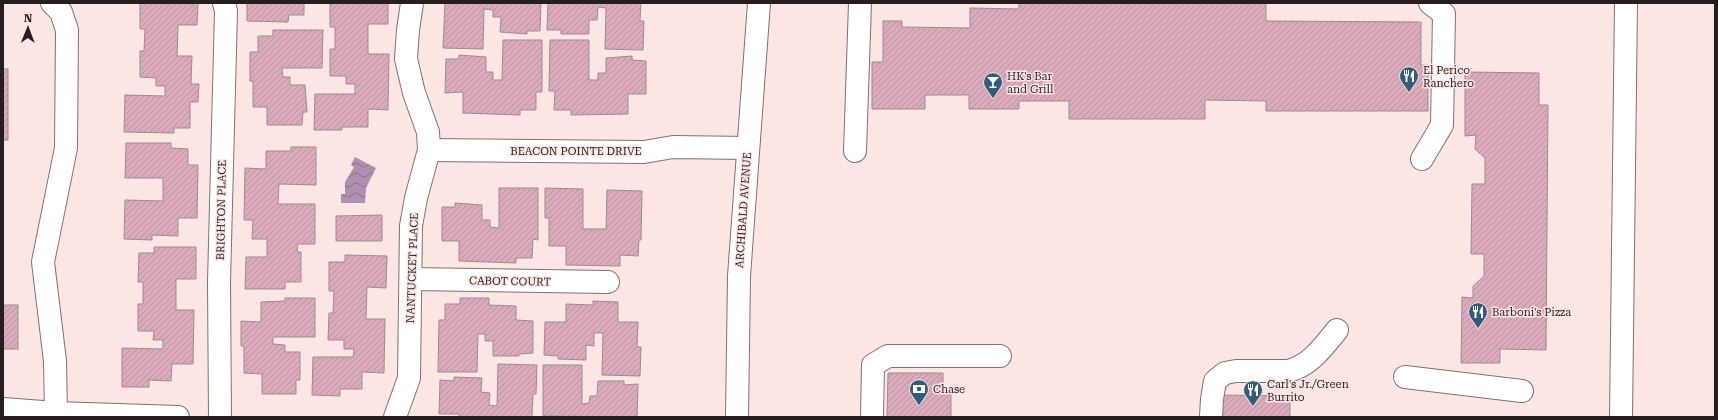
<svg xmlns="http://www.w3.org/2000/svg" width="1718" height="420" viewBox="0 0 1718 420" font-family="'Roboto Serif',serif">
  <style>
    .water { fill: url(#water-waves) }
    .building { fill: url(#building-hatch); stroke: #9d8b90 }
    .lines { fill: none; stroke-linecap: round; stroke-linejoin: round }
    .minor-casing { stroke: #83706f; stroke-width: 24 }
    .major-casing { stroke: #83706f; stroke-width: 24 }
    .minor { stroke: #fff; stroke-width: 22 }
    .major { stroke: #fff; stroke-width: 22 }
    .labels { text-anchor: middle; stroke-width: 3; stroke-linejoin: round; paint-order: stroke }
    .poi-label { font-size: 11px; fill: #261e1e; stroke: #fbe6e4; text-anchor: start }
    .street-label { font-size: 11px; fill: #261e1e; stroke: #fbe6e4 }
  </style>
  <defs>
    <pattern id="water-waves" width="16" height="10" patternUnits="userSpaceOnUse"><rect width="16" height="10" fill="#b08eaf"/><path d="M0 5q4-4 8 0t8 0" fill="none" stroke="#8f738e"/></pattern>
    <pattern id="building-hatch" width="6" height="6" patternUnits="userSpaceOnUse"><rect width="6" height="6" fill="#dbaabb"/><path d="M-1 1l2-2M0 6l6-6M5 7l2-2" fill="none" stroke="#bc92a0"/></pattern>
  </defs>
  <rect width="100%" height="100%" fill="#fbe6e4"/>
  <path class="water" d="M355 157 376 168 366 188 365 203H341V194H345V182L354 167 351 165Z"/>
  <g class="building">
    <path d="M140 3H198L197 25H178L177 56H192L191 84H199L198 102H190V128H174V133L124 132 125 95 165 96V86H156V78L140 77V51H144L145 29H140Z"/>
    <path d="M247 3H304V15H289L288 22 247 21Z"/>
    <path d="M330 3H388V24H368V54H389L388 110 368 109V127H342V130H314L315 94H355V84H346V76H330V49H335V27H330Z"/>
    <path d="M445 3H541L540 31H527V34L500 32 501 17H493V10L484 9 483 49 443 48Z"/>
    <path d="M548 3H641L640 21H644L643 50 605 49 606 8 598 7 597 20H589V34H561V30H547Z"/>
    <path d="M1019 3H1266V21L1421 22V65H1428V111H1266V101L1205 100V119H1069V101H1019V109H969V95H925V109H872V62H883V21H902V27L970 28V8L1019 9Z"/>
    <path d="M273 30H323L322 68H282L283 77H290V85H305L307 112H303L302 125H267V107H253V81H250V52H258V36H273Z"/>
    <path d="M503 40H542V92H536V110H520V115L463 113V92L445 93 446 59H459V55L486 57V72H493V80H502Z"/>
    <path d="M550 40H589V80H598V73H606V58L632 56V60L646 61V94H628V114L571 115V110H554L555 91H549Z"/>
    <rect x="3" y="69" width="5" height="71"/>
    <path d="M1465 72 1539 73V105H1548L1546 350 1500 349V363H1461L1462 297 1473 298V286L1484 276V254H1471L1472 184H1485V158L1475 149 1476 135 1465 136Z"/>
    <path d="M126 143H171V148L188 149V165H198L197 218H178V236L152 235V240L124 239 125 200 163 201V178H125Z"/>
    <path d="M291 147H316V185L279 184 278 204H315V244H298L297 252H301V282H285V289H245L246 257H267V239H252L253 220H244L245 168 266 169V151H291Z"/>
    <path d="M499 188H538V240L533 239 532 258H516V263L459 261V241H442V207H455V203L482 205V220H490V227L499 228Z"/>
    <path d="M545 188 583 189V229H606L607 190 642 191 641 240H639L638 256 620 255V266L566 265V246H549V218H545Z"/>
    <path d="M382 215V241H336V216Z"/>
    <path d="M154 247H196V279H176V310H194L193 364H172L171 381 149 380V387H122V348L163 349V340H153L154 331H138V304H143V282H138L139 253H154Z"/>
    <path d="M345 255 387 256 386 288 367 287 366 319H385L384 373 362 372V389H340V396L312 395 313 357H353L354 349H344V340H328L329 313H333L334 291H329V262H345Z"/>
    <path d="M285 298H315V337H273V344L285 345V352H300V380H296V394H262V374L244 373V346H241V321L261 322V302L285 301Z"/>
    <path d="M460 298H489V305L516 306V320L533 321V353L519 354V356H493V341H485V334H478L477 372H438L439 320H445V304H460Z"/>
    <path d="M593 301 618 302V322H638L637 347H641L640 376 602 375 603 333H594V346L586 345V360L558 359V356L544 355 545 322H566V304L593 305Z"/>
    <rect x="3" y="305" width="15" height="44"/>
    <path d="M498 364 537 365 536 394H533L532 417H459V414H439L440 380 454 381V377L482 378 481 392 490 393 489 405 497 406Z"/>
    <path d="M543 365H582V404L589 403 590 396H597L598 381H624V385L638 384 637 417 543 416Z"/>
    <path d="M888 373H943V394H951V417H887Z"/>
    <path d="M1217 395 1290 396V417H1217Z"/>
  </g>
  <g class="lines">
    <g class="minor-casing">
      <g id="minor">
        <path d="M52 3 61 12 67 30 66 148 43 262 55 361 56 413"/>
        <path d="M429 150 644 152 673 147 748 148"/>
        <path d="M855 151 860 3"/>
        <path d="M1422 159 1442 125 1444 14 1430 3"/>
        <path d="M411 279 608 282"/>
        <path d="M1405 377 1522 391"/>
        <path d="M3 409 56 413 178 417"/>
        <path d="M220 417 219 282 226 11 224 3"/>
        <path d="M395 417 409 378 411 226 416 198 429 150 428 132 414 93 406 59 408 30 412 3"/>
        <path d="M872 417 873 365 888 356H1000"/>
        <path d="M1211 417 1212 399 1215 381 1225 373 1236 371H1288C1310 366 1323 347 1337 330"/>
        <path d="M1621 417 1626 3"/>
      </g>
    </g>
    <g class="major-casing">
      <path id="major" d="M737 417 739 276 759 3"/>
    </g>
    <use href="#minor" class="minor"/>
    <use href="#major" class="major"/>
  </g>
  <defs>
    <g id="restaurant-pin" transform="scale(1)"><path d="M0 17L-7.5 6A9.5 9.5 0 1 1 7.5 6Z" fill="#2f5d7c" stroke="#fbe6e4"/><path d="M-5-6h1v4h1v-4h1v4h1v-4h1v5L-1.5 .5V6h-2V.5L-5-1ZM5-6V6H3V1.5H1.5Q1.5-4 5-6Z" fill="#fff"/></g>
    <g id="bar-pin" transform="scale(1)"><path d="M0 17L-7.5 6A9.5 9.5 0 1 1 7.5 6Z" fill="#2f5d7c" stroke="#fbe6e4"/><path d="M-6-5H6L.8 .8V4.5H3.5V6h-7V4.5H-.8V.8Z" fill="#fff"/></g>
    <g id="bank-pin" transform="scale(1)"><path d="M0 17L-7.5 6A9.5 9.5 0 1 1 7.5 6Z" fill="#2f5d7c" stroke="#fbe6e4"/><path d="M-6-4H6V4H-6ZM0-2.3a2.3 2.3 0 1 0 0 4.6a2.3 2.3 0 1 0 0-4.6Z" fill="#fff"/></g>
  </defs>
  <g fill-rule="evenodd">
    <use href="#restaurant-pin" x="1409" y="76"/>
    <use href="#bar-pin" x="993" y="82"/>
    <use href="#restaurant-pin" x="1478" y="312"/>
    <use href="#bank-pin" x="919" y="389"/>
    <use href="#restaurant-pin" x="1253" y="390"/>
  </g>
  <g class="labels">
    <g class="poi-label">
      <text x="1423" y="74">El Perico<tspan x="1423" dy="13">Ranchero</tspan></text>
      <text x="1007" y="80">HK's Bar<tspan x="1007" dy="13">and Grill</tspan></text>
      <text x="1492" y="316">Barboni's Pizza</text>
      <text x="1267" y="388">Carl's Jr./Green<tspan x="1267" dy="13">Burrito</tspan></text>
      <text x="933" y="393">Chase</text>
    </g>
    <g class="street-label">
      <text x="576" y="155">BEACON POINTE DRIVE</text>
      <text transform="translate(221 210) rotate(-89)" y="4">BRIGHTON PLACE</text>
      <text transform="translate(743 210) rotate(-86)" y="4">ARCHIBALD AVENUE</text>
      <text transform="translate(412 268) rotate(-88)" y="4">NANTUCKET PLACE</text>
      <text transform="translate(510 281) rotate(1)" y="4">CABOT COURT</text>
    </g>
  </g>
  <rect width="1718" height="420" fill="none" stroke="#261e1e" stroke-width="8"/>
  <g transform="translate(28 28) rotate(1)" stroke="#fbe6e4" stroke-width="3" paint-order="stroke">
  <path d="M0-3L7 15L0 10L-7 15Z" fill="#261e1e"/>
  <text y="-6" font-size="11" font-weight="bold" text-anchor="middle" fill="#261e1e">N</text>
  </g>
</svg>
